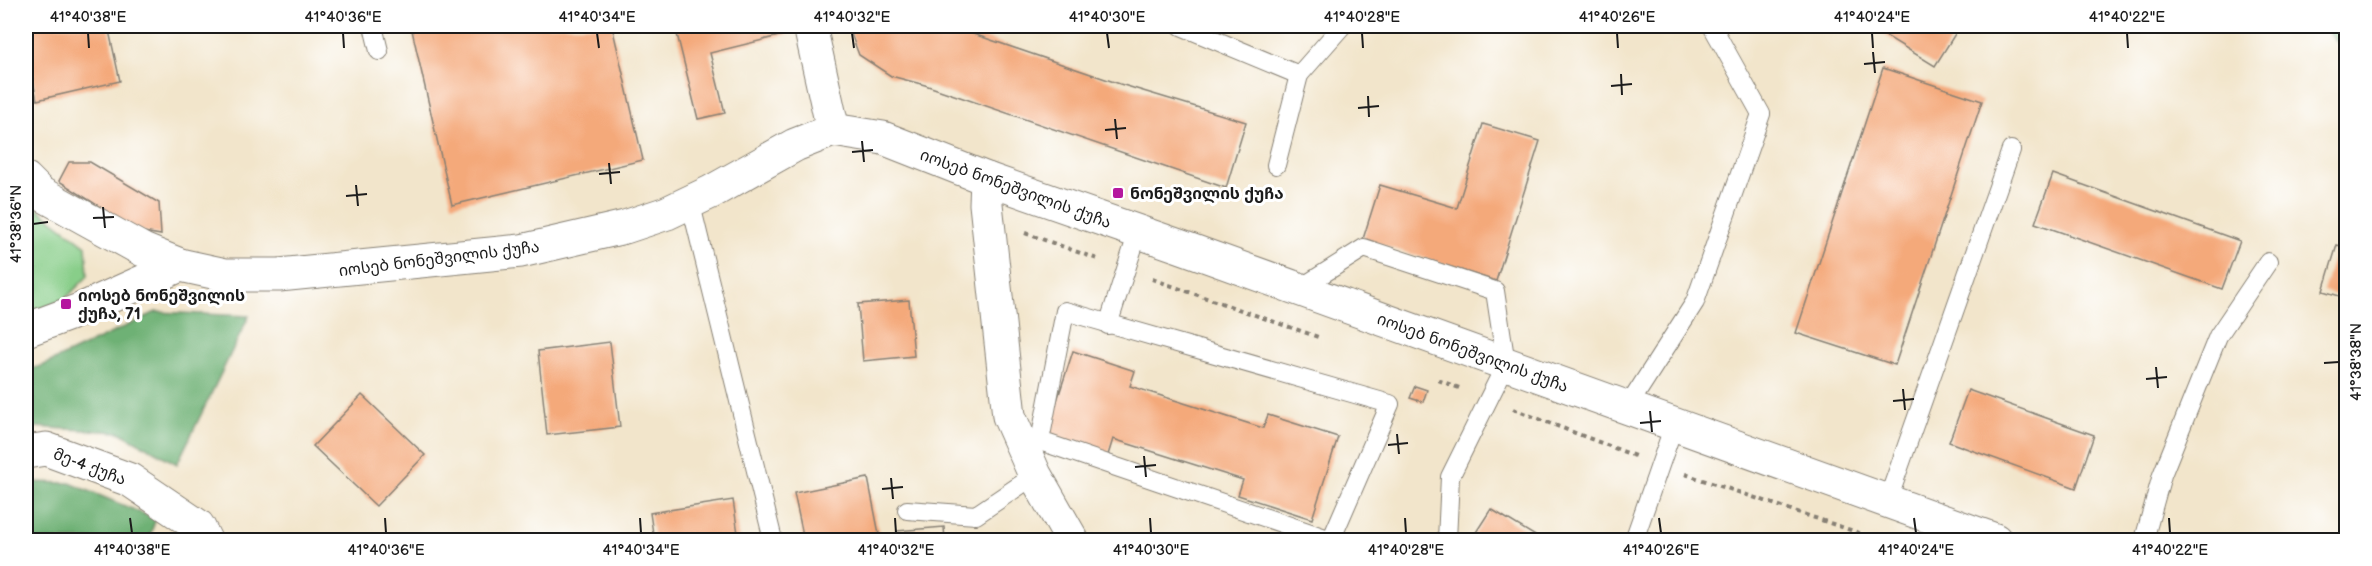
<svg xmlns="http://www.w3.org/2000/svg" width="2372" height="566" viewBox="0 0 2372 566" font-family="'Balsamiq Sans','Noto Sans Georgian',sans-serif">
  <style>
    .green { fill: #88ce89; stroke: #527552; stroke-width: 1.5 }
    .forest { fill: #6eb175; stroke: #456648; stroke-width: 1.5 }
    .building { fill: #f4a97a }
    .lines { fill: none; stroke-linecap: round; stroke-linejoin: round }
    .service-casing { stroke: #878074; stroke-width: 20 }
    .minor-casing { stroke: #878074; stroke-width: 35 }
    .tertiary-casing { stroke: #878074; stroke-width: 35 }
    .path { stroke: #878074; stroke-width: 4; stroke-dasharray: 4.5 4.5; stroke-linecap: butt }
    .service { stroke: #fff; stroke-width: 18 }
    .minor { stroke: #fff; stroke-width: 33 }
    .tertiary { stroke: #fff; stroke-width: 33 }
    .ticks { fill: none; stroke: #1c1c1c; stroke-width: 2 }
    .poi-dot { fill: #b5179e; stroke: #fff; stroke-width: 2 }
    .labels { text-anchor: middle; stroke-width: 6; stroke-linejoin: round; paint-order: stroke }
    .street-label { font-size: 16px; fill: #1c1c1c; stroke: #fff }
    .poi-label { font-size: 16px; font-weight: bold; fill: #1c1c1c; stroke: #fff; text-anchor: start }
    .neatline { fill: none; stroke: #1c1c1c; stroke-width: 2 }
    .ticks-label { font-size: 15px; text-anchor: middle; fill: #1c1c1c }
  </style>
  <rect width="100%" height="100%" fill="#fff"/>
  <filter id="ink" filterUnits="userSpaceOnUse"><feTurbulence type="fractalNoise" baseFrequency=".0167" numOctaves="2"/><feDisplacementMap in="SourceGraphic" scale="12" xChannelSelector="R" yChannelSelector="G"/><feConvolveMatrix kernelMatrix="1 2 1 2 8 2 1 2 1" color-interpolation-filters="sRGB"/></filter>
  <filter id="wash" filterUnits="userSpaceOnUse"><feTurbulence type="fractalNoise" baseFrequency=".008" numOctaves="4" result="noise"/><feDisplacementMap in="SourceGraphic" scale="24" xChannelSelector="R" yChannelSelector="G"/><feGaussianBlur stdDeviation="1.35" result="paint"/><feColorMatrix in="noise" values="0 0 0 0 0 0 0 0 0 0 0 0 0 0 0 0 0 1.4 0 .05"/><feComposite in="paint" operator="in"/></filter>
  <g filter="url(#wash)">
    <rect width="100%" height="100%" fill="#f2e5cb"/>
    <g class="green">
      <path d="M2322 26H2346V51Z"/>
      <path d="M26 200 86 246 88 276 64 300 26 314Z"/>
    </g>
    <g class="forest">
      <path d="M156 312 249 316 177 464 119 432 33 427 26 428V370L42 366Z"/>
      <path d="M26 482 70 483 156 519 148 540H26Z"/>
    </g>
    <g id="blocks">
      <g class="building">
        <path d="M26 26H108L120 81 37 100 26 48Z"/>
        <path d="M191 26H211L193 31Z"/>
        <path d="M411 26H612L643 160 452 205Z"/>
        <path d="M675 26H789L791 33 710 53 725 113 698 119Z"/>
        <path d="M848 26H950L1120 84 1246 122 1226 188 925 85 891 76 859 55Z"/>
        <path d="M1874 26H1960L1935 66 1873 28Z"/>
        <path d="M1883 68 1982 101 1895 365 1796 333Z"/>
        <path d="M1483 124 1540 141 1496 281 1363 239 1380 185 1457 208Z"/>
        <path d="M69 162H90L159 203 161 235 138 231 59 181Z"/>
        <path d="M2053 174 2240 241 2222 289 2035 223Z"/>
        <path d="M2337 245 2346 247V298L2323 291Z"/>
        <path d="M909 300 914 356 863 361 858 304Z"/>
        <path d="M610 342 620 427 547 435 538 351Z"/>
        <path d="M1073 351 1135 371 1130 386 1263 428 1268 415 1338 437 1312 519 1238 495 1243 480 1113 439 1108 455 1046 435Z"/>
        <path d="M1415 386 1427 390 1423 402 1410 398Z"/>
        <path d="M1968 390 2094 435 2076 488 1949 442Z"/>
        <path d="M362 395 425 455 376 506 313 446Z"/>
        <path d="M868 478 879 534 849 540H804L794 493Z"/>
        <path d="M733 500 739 540H654L650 513Z"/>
        <path d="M1491 509 1542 540H1471Z"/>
        <path d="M944 527 945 540H898L897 531Z"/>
      </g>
    </g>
  </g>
  <g filter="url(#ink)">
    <use href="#blocks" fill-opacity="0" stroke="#878074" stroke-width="1.5"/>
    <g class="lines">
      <g class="service-casing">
        <g id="service">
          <path d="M373 26 379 51"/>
          <path d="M1181 26 1299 75 1342 26"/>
          <path d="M1276 165 1299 75"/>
          <path d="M690 201 773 540"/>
          <path d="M1299 289 1364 248 1495 291 1506 364 1450 477 1447 540"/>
          <path d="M1065 311 1390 404 1331 540 1040 441Z"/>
          <path d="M1108 325 1138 232"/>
          <path d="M1627 408 1695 302 1761 114 1712 26"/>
          <path d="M1887 502 2011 150"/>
          <path d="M907 510 976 515 1035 475"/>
          <path d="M1634 540 1674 425"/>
          <path d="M2144 540 2162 475 2218 336 2268 262"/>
        </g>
      </g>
      <g class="minor-casing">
        <g id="minor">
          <path d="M810 26 833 130"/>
          <path d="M987 179 986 204 1009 416 1035 475 1072 540"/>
        </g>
      </g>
      <g class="tertiary-casing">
        <g id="tertiary">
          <path d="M26 179 40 193 85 218 143 250 180 265 226 275H279L521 251 625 227 667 213 711 192 795 145 833 130 883 138 987 179 1182 247 1995 540"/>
          <path d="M26 330 80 310 180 265"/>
          <path d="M26 452 46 449 130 480 198 526 205 540"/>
        </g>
      </g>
      <g class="path">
        <path d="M1025 233 1100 260"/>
        <path d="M1152 279 1318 337"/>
        <path d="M1438 380 1462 389"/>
        <path d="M1513 409 1635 456"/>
        <path d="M1685 474 1880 540"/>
      </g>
      <use href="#service" class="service"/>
      <use href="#minor" class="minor"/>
      <use href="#tertiary" class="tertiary"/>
    </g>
  </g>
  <path class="ticks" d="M88 33 89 48M343 33 344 48M597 33 599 48M852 33 854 48M1107 33 1109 48M1362 33 1363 48M1617 33 1618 48M1872 33 1873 48M2127 33 2128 48M1873 52 1875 73M1864 64 1885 62M1621 74 1622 95M1611 86 1632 84M1368 96 1369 117M1358 108 1379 106M1115 119 1117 139M1105 130 1126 128M862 141 864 162M852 152 873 150M609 163 611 184M599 174 620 172M356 185 358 206M346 196 367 194M103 207 105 228M93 218 114 217M33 224 48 222M2324 363 2339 362M2156 367 2158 388M2146 379 2167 377M1903 389 1905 410M1893 401 1914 399M1650 411 1652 432M1640 423 1661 421M1397 434 1399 454M1388 445 1408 443M1144 456 1146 477M1135 467 1156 465M891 478 893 499M882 489 903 487M130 518 132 533M385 518 386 533M640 518 641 533M895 518 896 533M1150 518 1151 533M1405 518 1406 533M1659 518 1661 533M1914 518 1916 533M2169 518 2170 533"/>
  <g class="poi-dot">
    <rect x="1112" y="187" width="12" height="12" rx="3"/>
    <rect x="60" y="298" width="12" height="12" rx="3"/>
  </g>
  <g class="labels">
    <g class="street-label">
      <text transform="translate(1016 188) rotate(20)" y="6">იოსებ ნონეშვილის ქუჩა</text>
      <text transform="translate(439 258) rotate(-7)" y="6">იოსებ ნონეშვილის ქუჩა</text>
      <text transform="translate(1473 352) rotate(20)" y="6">იოსებ ნონეშვილის ქუჩა</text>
      <text transform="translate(90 466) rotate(21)" y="6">მე-4 ქუჩა</text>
    </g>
    <g class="poi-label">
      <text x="1130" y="199">ნონეშვილის ქუჩა</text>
      <text x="78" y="301">იოსებ ნონეშვილის<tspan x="78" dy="18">ქუჩა, 71</tspan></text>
    </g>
  </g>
  <rect width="2372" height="566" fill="none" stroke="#fff" stroke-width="66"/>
  <rect x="33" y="33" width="2306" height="500" class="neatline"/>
  <g class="ticks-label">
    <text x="88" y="22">41°40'38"E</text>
    <text x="343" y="22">41°40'36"E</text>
    <text x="597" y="22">41°40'34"E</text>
    <text x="852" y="22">41°40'32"E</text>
    <text x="1107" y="22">41°40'30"E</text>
    <text x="1362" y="22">41°40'28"E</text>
    <text x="1617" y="22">41°40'26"E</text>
    <text x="1872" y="22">41°40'24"E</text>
    <text x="2127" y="22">41°40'22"E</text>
    <text transform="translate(16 224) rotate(-90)" y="5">41°38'36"N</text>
    <text transform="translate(2356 362) rotate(-90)" y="5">41°38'38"N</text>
    <text x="132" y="555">41°40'38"E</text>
    <text x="386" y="555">41°40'36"E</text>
    <text x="641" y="555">41°40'34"E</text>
    <text x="896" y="555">41°40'32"E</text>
    <text x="1151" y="555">41°40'30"E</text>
    <text x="1406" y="555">41°40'28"E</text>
    <text x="1661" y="555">41°40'26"E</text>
    <text x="1916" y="555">41°40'24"E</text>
    <text x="2170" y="555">41°40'22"E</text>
  </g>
</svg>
